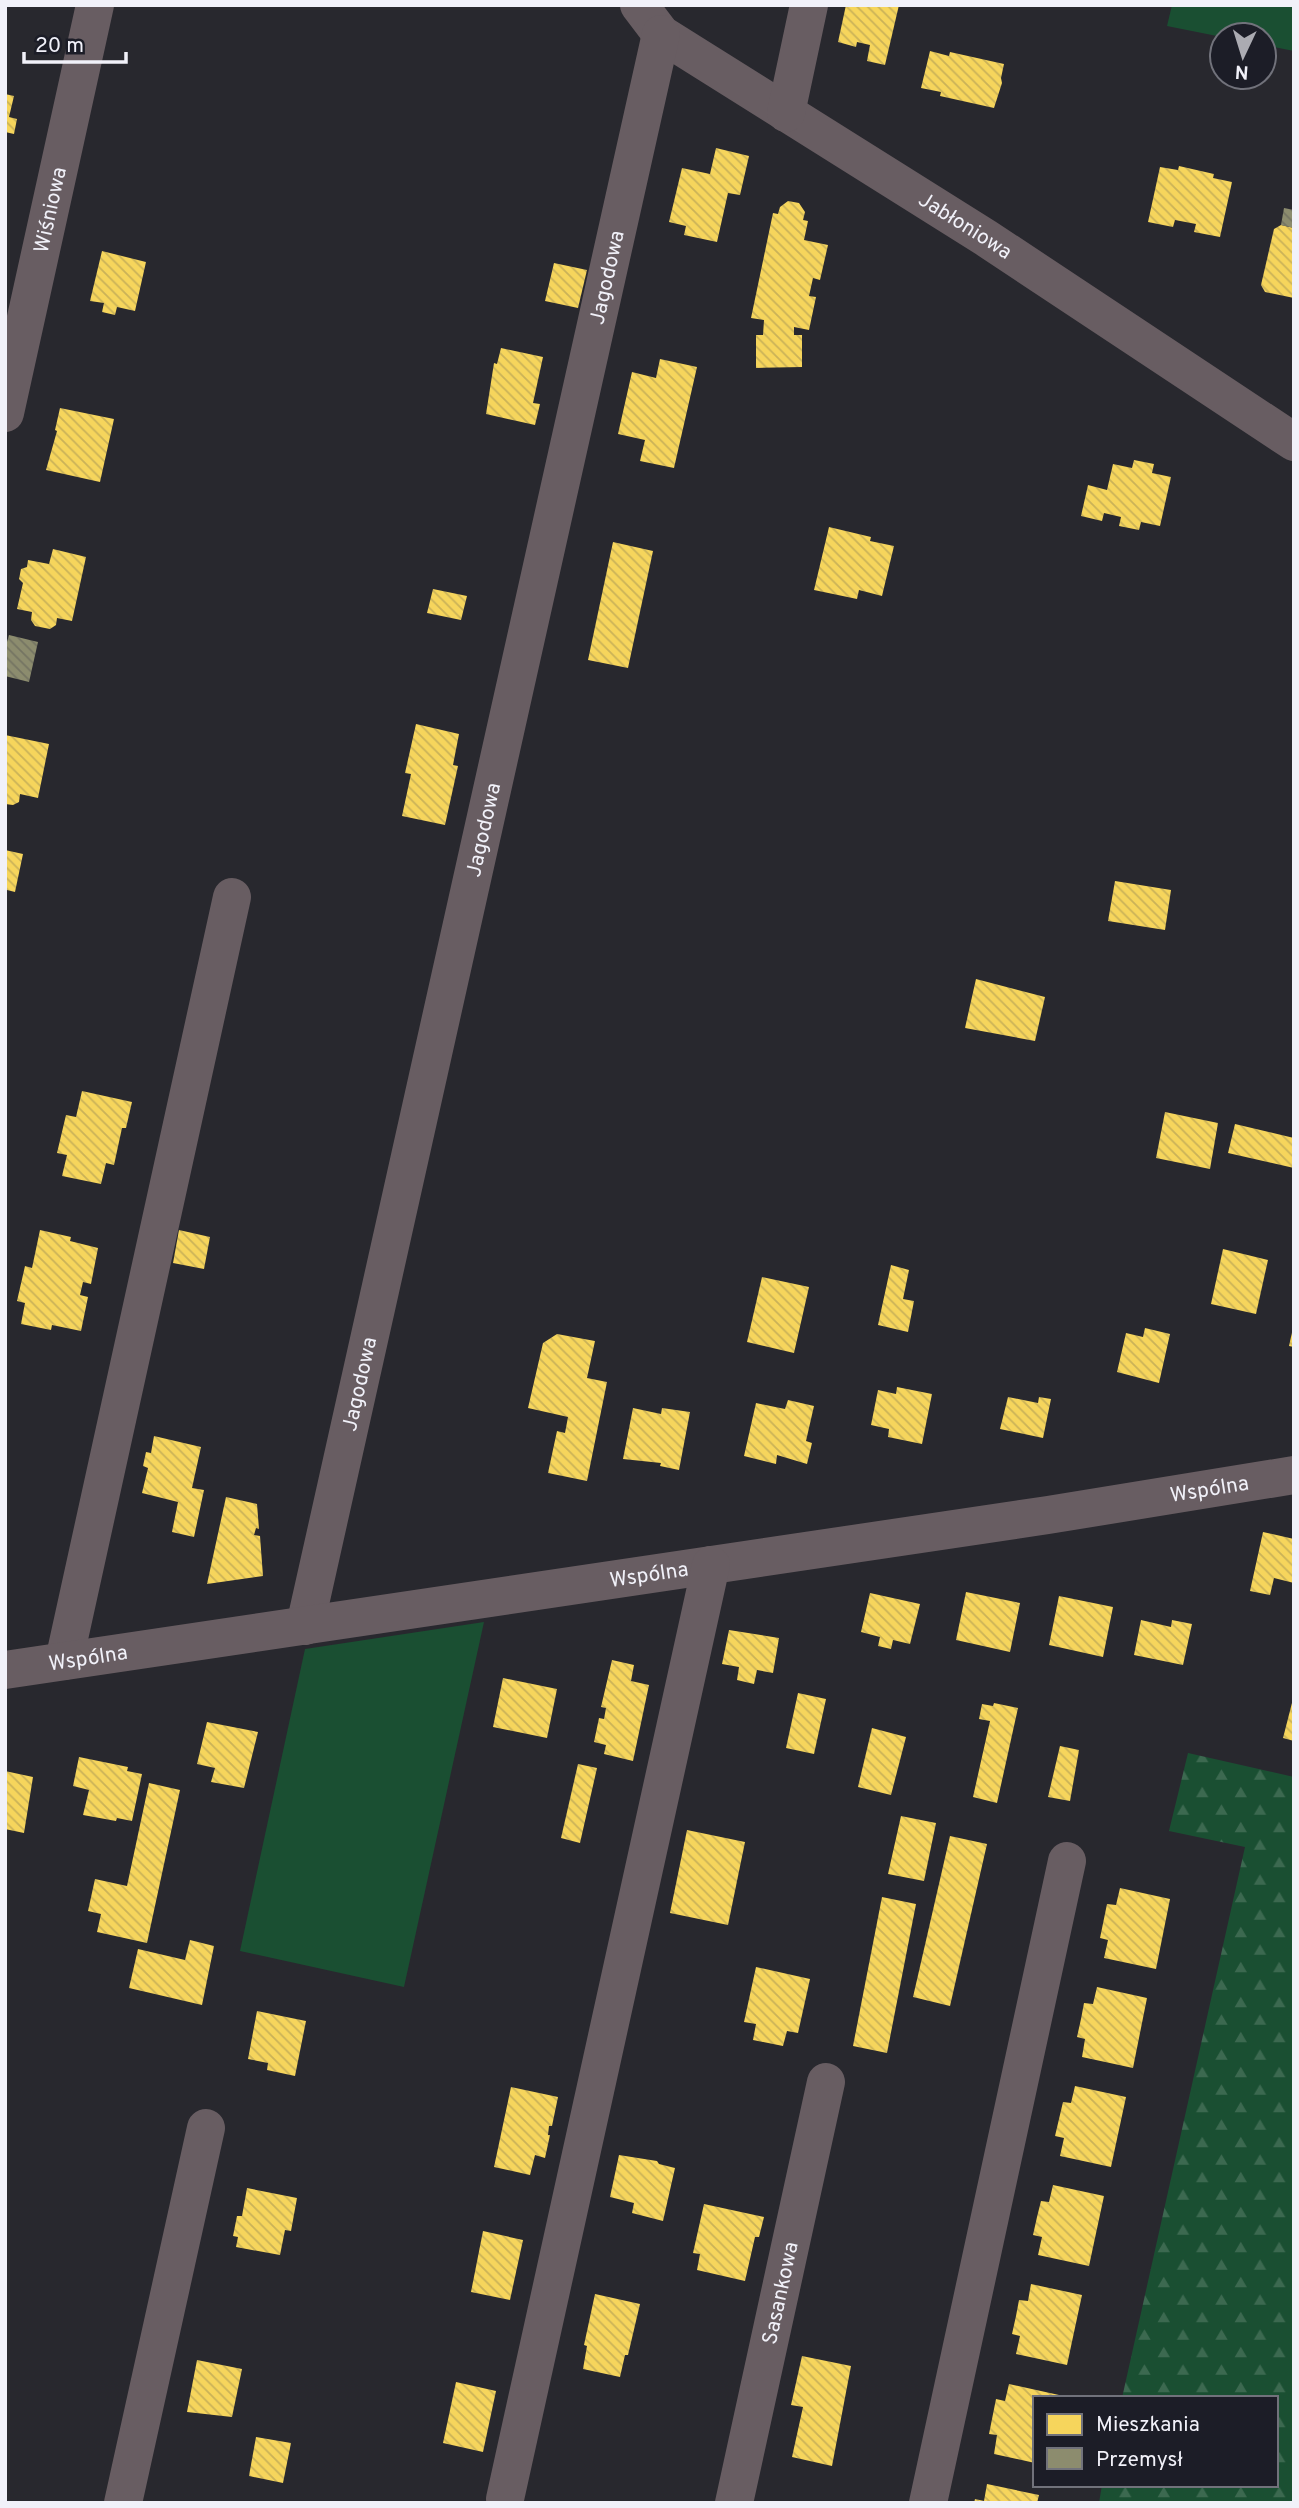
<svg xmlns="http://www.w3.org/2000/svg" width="1299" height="2508" viewBox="0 0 1299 2508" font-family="Overpass,sans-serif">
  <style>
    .grass { fill: #1a4f32 }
    .forest { fill: url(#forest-firs) }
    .homes { fill: url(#homes-back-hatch) }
    .industry { fill: url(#industry-back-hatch) }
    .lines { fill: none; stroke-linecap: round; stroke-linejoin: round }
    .minor { stroke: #685d62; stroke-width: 38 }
    .labels { text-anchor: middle; stroke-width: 7; stroke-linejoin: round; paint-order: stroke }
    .street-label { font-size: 21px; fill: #f1f1f9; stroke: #1c1d27 }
  </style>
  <defs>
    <pattern id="forest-firs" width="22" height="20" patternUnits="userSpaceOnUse" patternTransform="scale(1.75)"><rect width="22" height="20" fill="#1a4f32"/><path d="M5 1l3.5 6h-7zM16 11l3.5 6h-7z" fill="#3c6950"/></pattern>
    <pattern id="homes-back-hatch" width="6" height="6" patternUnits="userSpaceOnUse" patternTransform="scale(1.75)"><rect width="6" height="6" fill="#f6d55c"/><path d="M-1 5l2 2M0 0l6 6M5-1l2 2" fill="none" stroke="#cab258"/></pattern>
    <pattern id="industry-back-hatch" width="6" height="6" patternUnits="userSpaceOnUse" patternTransform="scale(1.75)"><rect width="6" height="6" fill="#8c8c6e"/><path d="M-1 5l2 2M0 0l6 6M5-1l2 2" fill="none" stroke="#747462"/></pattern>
  </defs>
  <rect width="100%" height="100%" fill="#28282e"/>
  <g class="grass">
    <path d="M1172 5H1294V51L1264 45V35L1222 37 1167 26Z"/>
    <path d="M484 1622 404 1987 240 1951 305 1649Z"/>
  </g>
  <path class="forest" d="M1188 1753 1294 1777V2503H1099L1102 2485H1276V2398H1122L1245 1847 1169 1831Z"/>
  <g class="homes">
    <path d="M846 5H899L885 65 867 61 870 45 857 42 856 47 838 42Z"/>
    <path d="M930 51 949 56 950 52 1004 64 1001 78 1002 83 994 108 940 96 941 92 921 88Z"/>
    <path d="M5 94 14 96 9 117 17 119 14 134 5 132Z"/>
    <path d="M716 148 749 156 740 195 728 193 717 242 684 235 686 226 669 222 682 168 710 174Z"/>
    <path d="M1179 166 1214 174 1213 178 1232 182 1220 237 1194 232 1196 224 1175 220 1173 227 1148 222 1160 167 1178 170Z"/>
    <path d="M788 201 799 203 805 212 803 220 808 221 804 240 828 245 820 280 813 278 809 296 816 297 809 330 794 327V335H802V367L756 368V335H763L764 320 751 318 773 213 778 214 780 207Z"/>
    <path d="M1281 225 1294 228V298L1265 292 1261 285 1274 229Z"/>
    <path d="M102 251 146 262 135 311 117 307 115 315 102 312 104 303 90 301Z"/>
    <path d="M554 263 587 270 578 308 545 301Z"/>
    <path d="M501 348 543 357 533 403 540 404 535 425 486 414 494 363 497 364Z"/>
    <path d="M660 359 697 367 674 468 640 461 645 440 618 434 632 372 656 378Z"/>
    <path d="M60 408 114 419 100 482 46 470 57 431 55 430Z"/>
    <path d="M1134 460 1154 464 1152 473 1171 477 1160 526 1141 522 1139 530 1119 526 1121 517 1104 513 1102 521 1081 516 1088 485 1107 490 1113 464 1132 468Z"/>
    <path d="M829 527 871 537 870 541 894 546 882 596 859 590 857 599 814 590Z"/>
    <path d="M613 542 653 551 628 668 588 660Z"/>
    <path d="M53 549 86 557 72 621 57 618 56 625 50 629 35 626 31 620 32 612 17 609 23 583 19 579 21 569 27 567 28 560 49 564Z"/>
    <path d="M433 589 467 596 461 620 427 613Z"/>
    <path d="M416 724 459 734 453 765 458 766 445 825 402 816 411 774 405 773Z"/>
    <path d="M5 735 49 744 38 798 20 794 19 802 13 805 5 804Z"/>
    <path d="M5 850 23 854 15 892 7 890 6 895Z"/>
    <path d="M1115 881 1171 890 1165 930 1108 921Z"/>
    <path d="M976 979 1045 997 1035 1041 965 1028Z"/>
    <path d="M82 1091 132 1102 126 1128H122L114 1165 106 1163 101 1184 62 1176 67 1155 57 1153 66 1115 76 1117Z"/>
    <path d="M1165 1112 1218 1123 1210 1169 1156 1158Z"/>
    <path d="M1235 1124 1294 1138V1168L1228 1153Z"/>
    <path d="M40 1230 71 1237 70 1241 98 1248 91 1284 83 1282 80 1295 88 1297 81 1331 52 1325 51 1330 21 1324 25 1303 17 1301 25 1266 32 1268Z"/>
    <path d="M179 1230 210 1237 204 1269 173 1263Z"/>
    <path d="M1223 1249 1268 1260 1256 1314 1211 1304Z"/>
    <path d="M891 1265 909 1270 903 1299 914 1301 908 1332 878 1325Z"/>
    <path d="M762 1277 809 1287 794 1353 747 1342Z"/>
    <path d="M1145 1328 1170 1334 1159 1383 1117 1372 1126 1333 1143 1337Z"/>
    <path d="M1293 1328H1294V1347L1289 1346Z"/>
    <path d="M557 1334 595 1341 587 1378 607 1382 587 1481 548 1473 557 1431 565 1433 568 1417 528 1408 543 1343Z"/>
    <path d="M897 1387 932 1394 922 1444 888 1437 889 1429 871 1425 878 1390 896 1394Z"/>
    <path d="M1008 1397 1038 1403 1039 1397 1051 1399 1043 1438 1000 1429Z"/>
    <path d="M788 1400 814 1406 806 1441 812 1443 807 1464 777 1455 776 1464 744 1456 756 1403 785 1409Z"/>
    <path d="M633 1408 661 1414 662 1408 690 1412 679 1470 660 1466 661 1463 623 1459Z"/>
    <path d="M154 1436 201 1447 192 1488 204 1490 194 1537 172 1532 178 1502 142 1493 148 1468 143 1466 146 1452 151 1453Z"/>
    <path d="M226 1497 257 1504 259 1529 256 1528 254 1535 260 1536 263 1576 207 1584Z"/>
    <path d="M1263 1532 1294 1539V1583L1274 1578 1270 1595 1250 1591Z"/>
    <path d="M966 1592 1020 1603 1010 1652 956 1640Z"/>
    <path d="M870 1593 920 1604 910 1644 893 1640 891 1649 878 1646 880 1637 861 1632Z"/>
    <path d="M1059 1596 1113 1607 1103 1657 1049 1645Z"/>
    <path d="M1141 1620 1171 1627 1172 1620 1192 1624 1183 1665 1134 1655Z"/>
    <path d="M729 1630 779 1638 773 1673 757 1670 754 1684 737 1680 739 1667 722 1664Z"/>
    <path d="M612 1660 634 1665 631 1681 649 1685 633 1761 604 1754 606 1745 594 1742 599 1718 604 1719 606 1708 601 1707Z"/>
    <path d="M503 1678 557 1689 547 1738 493 1727Z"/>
    <path d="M798 1693 826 1699 814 1754 786 1748Z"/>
    <path d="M1293 1699H1294V1741L1283 1738Z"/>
    <path d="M994 1703 1018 1708 997 1803 973 1797 990 1721 979 1719 982 1704 993 1706Z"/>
    <path d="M207 1722 258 1732 244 1788 211 1782 215 1768 197 1764Z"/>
    <path d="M872 1728 906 1737 891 1795 858 1787Z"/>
    <path d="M1060 1746 1079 1750 1070 1801 1048 1797Z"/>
    <path d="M79 1757 128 1767 127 1771 142 1774 132 1821 117 1818 116 1821 83 1815 89 1790 73 1786Z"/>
    <path d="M578 1764 597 1768 580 1843 561 1838Z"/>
    <path d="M5 1771 33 1777 24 1833 5 1829Z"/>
    <path d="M149 1783 180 1790 147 1943 97 1932 101 1914 88 1911 95 1879 127 1886Z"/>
    <path d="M901 1816 936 1823 924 1881 888 1874Z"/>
    <path d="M687 1830 745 1842 728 1925 670 1913Z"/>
    <path d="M950 1836 987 1844 950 2006 913 1997Z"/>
    <path d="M1120 1888 1170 1899 1156 1969 1104 1958 1108 1940 1100 1938 1107 1904 1116 1905Z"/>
    <path d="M882 1897 916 1904 887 2053 853 2046Z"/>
    <path d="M190 1940 214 1946 202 2005 129 1988 138 1949 185 1960Z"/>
    <path d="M756 1967 810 1979 798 2033 787 2031 783 2046 753 2040 756 2024 744 2022Z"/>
    <path d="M1097 1987 1147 1998 1133 2068 1082 2057 1085 2039 1077 2037 1081 2019 1084 2003 1093 2004Z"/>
    <path d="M257 2011 306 2021 295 2076 267 2070 268 2063 248 2059Z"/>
    <path d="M1075 2086 1126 2097 1111 2167 1060 2156 1064 2138 1055 2136 1063 2102 1071 2103Z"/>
    <path d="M511 2087 558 2097 552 2126H549L548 2135H550L545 2158 535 2155 530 2175 494 2167Z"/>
    <path d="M619 2155 657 2161 659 2164 675 2168 663 2221 632 2213 634 2203 610 2197Z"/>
    <path d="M1053 2185 1104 2196 1089 2266 1038 2255 1042 2237 1033 2235 1037 2217 1041 2201 1049 2202Z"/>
    <path d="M247 2188 297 2198 291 2231 285 2230 280 2255 236 2247 238 2237 233 2236 237 2216H242Z"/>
    <path d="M704 2204 764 2217 759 2237H755L745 2281 697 2270 700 2254 693 2253Z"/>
    <path d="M483 2231 523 2240 510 2300 471 2292Z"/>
    <path d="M1031 2284 1082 2295 1067 2365 1016 2354 1020 2336 1012 2334 1016 2316 1019 2300 1028 2301Z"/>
    <path d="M595 2294 640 2304 628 2355H625L620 2377 583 2369 587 2346 584 2345Z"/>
    <path d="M802 2356 851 2366 832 2466 792 2457 803 2407 791 2405Z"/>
    <path d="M197 2360 242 2369 232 2417 187 2412Z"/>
    <path d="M456 2382 496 2391 483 2452 443 2443Z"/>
    <path d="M1009 2384 1059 2395V2398H1035V2463L994 2454 997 2435 989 2434 996 2399 1005 2401Z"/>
    <path d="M256 2437 291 2443 283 2483 249 2476Z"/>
    <path d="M987 2484 1039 2495 1037 2503H974L975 2499 984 2501Z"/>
  </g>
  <g class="industry">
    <path d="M1284 208 1294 210V228L1281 225Z"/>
    <path d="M9 635 38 642 29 682 5 676V649Z"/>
  </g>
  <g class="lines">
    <g class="minor">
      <path id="s1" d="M639 5 661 34 986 238 1294 442"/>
      <path d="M786 113 809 5"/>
      <path id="s2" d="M5 413 95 5"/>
      <path id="s3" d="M305 1626 661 34"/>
      <path d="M64 1661 232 897"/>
      <path id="s4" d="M5 1670 1048 1515 1294 1475"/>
      <path d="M505 2499 711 1565"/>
      <path d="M123 2503 206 2128"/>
      <path id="s5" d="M734 2503 826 2082"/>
      <path d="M928 2503 1067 1861"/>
    </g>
  </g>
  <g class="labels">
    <g class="street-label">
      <text dy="7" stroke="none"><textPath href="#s2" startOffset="208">Wiśniowa</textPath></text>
      <text dy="7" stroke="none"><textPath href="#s1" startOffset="396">Jabłoniowa</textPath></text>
      <text dy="7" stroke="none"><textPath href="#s3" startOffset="1382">Jagodowa</textPath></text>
      <text dy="7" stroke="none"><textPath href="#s3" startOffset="816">Jagodowa</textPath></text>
      <text dy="7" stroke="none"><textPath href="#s3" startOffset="248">Jagodowa</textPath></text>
      <text dy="7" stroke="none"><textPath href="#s4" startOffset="1218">Wspólna</textPath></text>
      <text dy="7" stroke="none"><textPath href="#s4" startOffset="651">Wspólna</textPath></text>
      <text dy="7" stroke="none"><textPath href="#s4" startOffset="84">Wspólna</textPath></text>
      <text dy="7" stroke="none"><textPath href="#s5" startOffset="215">Sasankowa</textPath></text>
    </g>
  </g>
  <rect width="1299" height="2508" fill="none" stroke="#f1f1f9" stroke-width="14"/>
  <rect x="1033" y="2396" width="245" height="91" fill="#1c1d27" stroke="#71727b" stroke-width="2"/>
  <rect x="1047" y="2414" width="35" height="21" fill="#f6d55c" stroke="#71727b" stroke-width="2"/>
  <text x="1096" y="2431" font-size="21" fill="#f1f1f9">Mieszkania</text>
  <rect x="1047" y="2448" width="35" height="21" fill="#8c8c6e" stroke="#71727b" stroke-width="2"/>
  <text x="1096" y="2466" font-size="21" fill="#f1f1f9">Przemysł</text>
  <g transform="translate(1243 56) rotate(184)"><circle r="33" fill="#1c1d27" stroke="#71727b" stroke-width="2"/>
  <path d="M0-5L12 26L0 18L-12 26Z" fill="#ababb2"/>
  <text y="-10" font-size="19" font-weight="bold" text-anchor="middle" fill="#f1f1f9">N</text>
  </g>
  <path d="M24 52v10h102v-10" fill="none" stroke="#f1f1f9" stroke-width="3.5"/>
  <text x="35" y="52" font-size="21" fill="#f1f1f9" stroke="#1c1d27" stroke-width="5" paint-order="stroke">20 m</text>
</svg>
